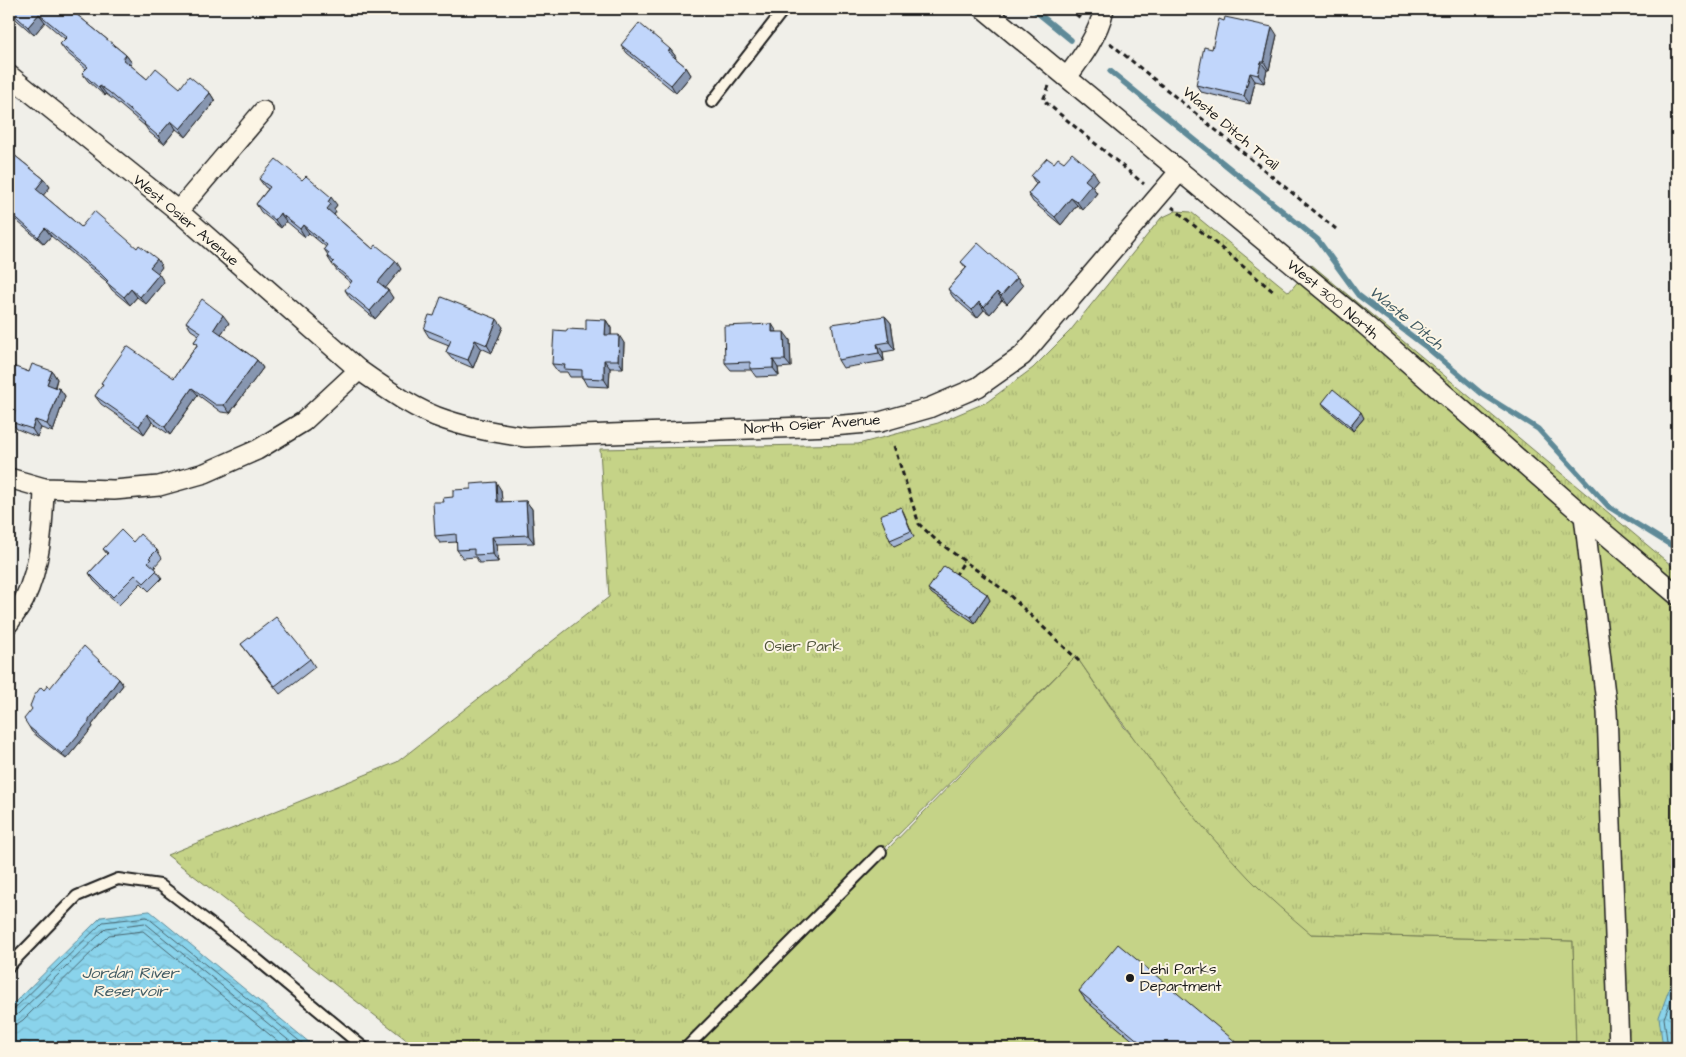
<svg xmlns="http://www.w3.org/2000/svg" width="1686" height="1057" viewBox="0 0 1686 1057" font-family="'Architects Daughter',sans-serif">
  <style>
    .grass { fill: #c5d387; stroke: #707852 }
    .park { fill: url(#park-tufts); stroke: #707852 }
    .water { fill: url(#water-waves); stroke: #5e8a98 }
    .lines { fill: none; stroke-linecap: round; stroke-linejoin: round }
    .shore { stroke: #48656f; stroke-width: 1 }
    .stream { stroke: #5e8a98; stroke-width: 5.5 }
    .service-casing { stroke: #1c1c1c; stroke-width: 14 }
    .minor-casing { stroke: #1c1c1c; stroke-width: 22 }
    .path { stroke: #1c1c1c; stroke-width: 3; stroke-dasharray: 5 4; stroke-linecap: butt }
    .service { stroke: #fcf5e5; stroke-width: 10 }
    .minor { stroke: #fcf5e5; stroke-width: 19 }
    .wall { fill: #a6b8d8; stroke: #1c1c1c }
    .shaded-wall { fill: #8796b0; stroke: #1c1c1c }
    .building { fill: #c1d6fb; stroke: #1c1c1c }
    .poi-dot { fill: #1c1c1c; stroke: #fcf5e5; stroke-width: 2 }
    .labels { text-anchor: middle; stroke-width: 4; stroke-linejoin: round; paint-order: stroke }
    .street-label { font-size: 15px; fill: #1c1c1c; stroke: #fcf5e5 }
    .park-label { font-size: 15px; fill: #4f533c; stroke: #fcf5e5 }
    .poi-label { font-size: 15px; fill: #1c1c1c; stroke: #fcf5e5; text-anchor: start }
    .water-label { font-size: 16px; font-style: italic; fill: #425c64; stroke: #fcf5e5 }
  </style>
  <defs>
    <pattern id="park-tufts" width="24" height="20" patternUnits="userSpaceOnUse" patternTransform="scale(1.25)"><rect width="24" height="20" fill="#c5d387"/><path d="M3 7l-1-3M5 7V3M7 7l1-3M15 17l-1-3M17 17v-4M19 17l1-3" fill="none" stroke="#a9b574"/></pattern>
    <pattern id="water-waves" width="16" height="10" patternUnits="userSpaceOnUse" patternTransform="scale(1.25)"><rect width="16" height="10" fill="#8ad3eb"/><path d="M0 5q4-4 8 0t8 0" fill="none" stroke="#76b5c9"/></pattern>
  </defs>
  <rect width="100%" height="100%" fill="#f0efe9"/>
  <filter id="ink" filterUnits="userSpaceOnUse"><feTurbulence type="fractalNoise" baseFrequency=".02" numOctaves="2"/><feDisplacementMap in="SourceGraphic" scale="10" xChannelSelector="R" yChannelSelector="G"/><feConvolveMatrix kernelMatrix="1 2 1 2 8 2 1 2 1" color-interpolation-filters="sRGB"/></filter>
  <g filter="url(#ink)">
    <path class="grass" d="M1076 656 1124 727 1311 934 1573 941 1576 1048H694Z"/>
    <path class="park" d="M1176 211 1191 212 1289 292 1312 265 1677 570V1048H1576L1573 941 1311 934C1290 916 1268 898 1249 878 1184 810 1129 734 1076 656L872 861 692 1048H417L167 855 397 762 609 597 600 449 858 444 938 423 987 402 1033 368 1070 331 1161 218Z"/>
    <g class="water">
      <path d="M149 911H150L316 1048H9V1008L101 917Z"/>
      <path d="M1677 979V1048H1663L1659 1017 1672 981Z"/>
    </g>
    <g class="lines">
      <g class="shore">
        <path d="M9 1011 14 1009 103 922 147 917 308 1048"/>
        <path d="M9 1017 18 1014 106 928 145 923 298 1048"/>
        <path d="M9 1025 17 1024 23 1020 109 935 143 931 286 1048"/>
        <path d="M1668 1048 1664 1018 1677 985"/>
      </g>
      <g class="stream">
        <path d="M1033 9 1071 40"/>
        <path d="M1110 71 1318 240 1358 295 1425 346 1481 393 1538 429 1609 507 1677 549"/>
      </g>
      <g class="service-casing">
        <g id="service">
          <path d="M712 102 784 9"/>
          <path d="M9 966 77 896 118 879 160 885 253 956 364 1048"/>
          <path d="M686 1048 881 852"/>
        </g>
      </g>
      <g class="minor-casing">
        <g id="minor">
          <path d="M984 9 1356 317 1584 516 1677 595"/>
          <path d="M9 75 178 211 359 370C386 389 415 410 446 420 473 429 499 433 526 437L832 426 880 422 929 408 978 387 1022 356 1180 171"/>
          <path d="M1067 77C1083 56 1098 35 1104 9"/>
          <path d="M178 211 263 111"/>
          <path d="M9 478 44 488 114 490 159 486 205 473 257 450 303 422 359 370"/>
          <path d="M1584 516 1607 711 1619 1048"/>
          <path d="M9 623C14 615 20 608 24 600 41 565 43 525 44 488"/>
        </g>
      </g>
      <g class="path">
        <path d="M1069 9 1082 19"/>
        <path d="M1110 43 1336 229"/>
        <path d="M1049 86 1043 100 1144 184"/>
        <path d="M1172 207 1275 293"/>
        <path d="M894 446 919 524 937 541 1005 591 1080 662"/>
        <path d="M955 576 965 560"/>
      </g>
      <use href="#service" class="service"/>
      <use href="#minor" class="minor"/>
    </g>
    <g class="wall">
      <path d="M9 9H70L126 55 132 63 130 65 147 79 180 88 210 93 215 101 186 137 176 129 164 144 149 132 145 126 114 100 106 94 105 96 88 81 82 73 86 69 66 52 60 44 65 39 45 22 34 35 9 13Z"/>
      <path d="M1277 35 1269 70H1267L1264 83 1255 81 1250 104 1201 92 1196 85 1212 49Z"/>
      <path d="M621 45 670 49 676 57 675 58 686 67 691 75 676 93 627 53Z"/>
      <path d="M9 151 44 179 50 187 43 195 81 227 137 248 162 267 157 273 164 282 146 304 137 297 130 305 112 290 106 281 51 236 44 244 11 216 9 219Z"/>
      <path d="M1064 162 1098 179 1092 186 1097 193 1083 210 1077 205 1061 225 1033 202 1028 194 1036 184 1031 176 1054 163Z"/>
      <path d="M259 179 302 180 337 205 334 209 336 212 334 215 373 249 401 269 385 288 393 298 375 319 350 298 345 290 351 283 338 272 332 264 327 256 328 255 324 249 326 247 309 233 305 237 286 221 281 228 261 212 256 204 268 189 265 187Z"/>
      <path d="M961 262 1017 278 1023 286 1007 304 1002 300 990 314 984 310 977 318 953 297 948 289 966 268Z"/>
      <path d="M434 316 503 327 492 353 481 348 473 368 452 359 446 352 449 345 429 337 424 329Z"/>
      <path d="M885 316 891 323 895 350 883 352 884 361 843 368 838 360Z"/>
      <path d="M606 320 611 328V335L624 343 623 368H610L609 387 587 386 582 377H570L567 372H558L552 364 567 331 586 330Z"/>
      <path d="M186 322 229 323 221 334 257 360 263 368 230 413 221 412 198 395 170 435 152 422 144 434 101 404 95 396 103 385 101 383 174 378 197 345 194 342 199 335 191 330Z"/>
      <path d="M777 332 790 340 791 367 778 368 779 376 756 377 751 370H731L725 363Z"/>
      <path d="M9 367 29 372 52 371 57 379 55 387 60 389 65 396 53 432 41 428 37 437 17 429 11 422 13 416 9 415Z"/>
      <path d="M1322 403 1364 418 1353 431 1326 408Z"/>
      <path d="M501 490 502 502 526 501 532 509 534 543 497 544 498 562 479 563 476 557 463 558 457 550V542L440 543 435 536 453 497Z"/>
      <path d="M901 507 904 513 914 537 894 546 890 540Z"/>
      <path d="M133 542 157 550 162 558 155 566 156 567 155 569 162 578 149 591 141 583 119 605 94 581 89 573 107 554 103 549Z"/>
      <path d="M928 589 990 600 975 623 932 594Z"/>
      <path d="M241 644 310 659 315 667 280 694Z"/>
      <path d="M119 679 123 685 92 725 93 727 66 759 32 732 29 727 44 690Z"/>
      <path d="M1079 991 1243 1048H1142L1086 1001Z"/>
    </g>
    <g class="shaded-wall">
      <path d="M39 14 45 22 34 35 28 27Z"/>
      <path d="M1272 27 1277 35 1269 70 1264 62Z"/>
      <path d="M670 49 676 57 673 60 668 52Z"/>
      <path d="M126 55 132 63 128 67 123 59Z"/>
      <path d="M1261 62 1267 70 1264 83 1258 75Z"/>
      <path d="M686 67 691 75 676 93 671 85Z"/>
      <path d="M1250 73 1255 81 1250 104 1244 96Z"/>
      <path d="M100 86 106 94 105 96 99 88Z"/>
      <path d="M210 93 215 101 186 137 180 129Z"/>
      <path d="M171 121 176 129 164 144 158 136Z"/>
      <path d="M1093 171 1098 179 1092 186 1097 193 1083 210 1077 202 1085 180Z"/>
      <path d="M44 179 50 187 42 197 36 189Z"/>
      <path d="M331 197 337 205 334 209 336 212 332 217 327 209 328 202Z"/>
      <path d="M1071 198 1077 205 1061 225 1055 217Z"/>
      <path d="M280 213 286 221 281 228 275 220Z"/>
      <path d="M303 225 309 233 305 237 300 229Z"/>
      <path d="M45 228 51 236 44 244 38 237Z"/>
      <path d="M157 259 162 267 156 275 150 267Z"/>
      <path d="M396 261 401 269 384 290 378 282Z"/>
      <path d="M159 274 164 282 146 304 140 297Z"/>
      <path d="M1017 278 1023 286 1007 304 1001 296Z"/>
      <path d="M131 289 137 297 130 305 124 297Z"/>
      <path d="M388 290 393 298 375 319 370 311Z"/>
      <path d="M997 292 1002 300 990 314 984 307Z"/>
      <path d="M979 302 984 310 977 318 972 310Z"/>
      <path d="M223 315 229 323 219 337 214 329Z"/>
      <path d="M885 316 891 323 895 350 889 342Z"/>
      <path d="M497 319 503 327 492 353 487 345Z"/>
      <path d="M606 320 611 328V343L605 335Z"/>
      <path d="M772 324 777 332H772Z"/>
      <path d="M784 332 790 340 791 367 785 360Z"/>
      <path d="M619 335 624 343 623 368 618 360Z"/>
      <path d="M475 340 481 348 473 368 468 360Z"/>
      <path d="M877 344 883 352 884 361 879 353Z"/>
      <path d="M257 360 263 368 230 413 224 405Z"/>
      <path d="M604 360 610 368 609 387 604 379Z"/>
      <path d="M773 360 778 368 779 376 773 368Z"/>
      <path d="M52 371 57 379 53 392 47 384Z"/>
      <path d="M192 388 198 395 170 435 165 427Z"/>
      <path d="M60 389 65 396 53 432 47 424Z"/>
      <path d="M1361 412 1364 418 1353 431 1350 426Z"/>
      <path d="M147 414 152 422 144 434 139 426Z"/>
      <path d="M35 420 41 428 37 437 32 429Z"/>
      <path d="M496 482 501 490 503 510 497 502Z"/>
      <path d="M526 501 532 509 534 543 528 535Z"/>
      <path d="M492 537 497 544 498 562 493 554Z"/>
      <path d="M987 594 990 600 975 623 971 617Z"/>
      <path d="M119 679 123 685 92 725 93 727 66 759 62 754Z"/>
      <path d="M10 756 14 761 9 767V757Z"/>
    </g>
    <g class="building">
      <path d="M9 9H70L126 55 123 59 147 79 156 68 180 88 189 76 210 93 180 129 171 121 158 136 144 124 145 123 109 92 100 86 99 88 82 73 88 67 60 44 67 37 39 14 28 27 9 10Z"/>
      <path d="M1225 17 1272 27 1264 62H1261L1258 75 1250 73 1244 96 1196 85 1204 47 1212 49 1219 19 1224 21Z"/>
      <path d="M639 23 670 49 668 52 686 67 671 85 621 45Z"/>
      <path d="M9 151 44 179 36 189 81 227 94 211 137 248 139 245 157 259 150 267 159 274 140 297 131 289 124 297 106 282 108 281 100 273 45 228 38 237 9 211Z"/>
      <path d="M1072 153 1093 171 1085 180 1091 185 1077 202 1071 198 1055 217 1028 194 1038 182 1031 176 1047 158 1054 163 1058 158 1064 162Z"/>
      <path d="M276 159 302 180 306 176 331 197 328 202 331 204 327 209 373 249 376 245 396 261 378 282 388 290 370 311 345 290 352 281 332 264 334 262 327 256 329 253 324 249 327 245 303 225 300 229 280 213 275 220 256 204 270 187 259 179Z"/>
      <path d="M978 243 1017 278 1001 296 997 292 984 307 979 302 972 310 948 289 967 267 961 262Z"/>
      <path d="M441 297 497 319 487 345 475 340 468 360 446 352 451 340 424 329 429 315 434 316Z"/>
      <path d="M202 299 223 315 214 329 257 360 224 405H216L192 388 165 427 147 414 139 426 95 396 103 384 101 383 127 346 174 378 198 344 194 342 201 332 186 322Z"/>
      <path d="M885 316 889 342 877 344 879 353 838 360 832 324Z"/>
      <path d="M586 319 606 320 605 335H619L618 360H604V379L582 378V370L564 369 565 365 552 364 554 330 567 331V329L586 330Z"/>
      <path d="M772 324V332H784L785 360H773V368L750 369V362L725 363 724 326Z"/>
      <path d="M32 364 52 371 47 384 60 389 47 424 35 420 32 429 11 422 15 411 9 409V367L10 368V365L29 372Z"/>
      <path d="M1333 389 1361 412 1350 426 1322 403Z"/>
      <path d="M496 482 497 502 526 501 528 535 492 537 493 554 474 555V549L457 550 456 534 435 536 433 502H444L443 498 453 497V490L471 489V484Z"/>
      <path d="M901 507 911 531 890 540 880 515Z"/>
      <path d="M121 530 133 542 140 534 157 550 149 558 151 559 148 562 157 570 144 583 135 575 113 597 89 573 108 553 103 549Z"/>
      <path d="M944 566 987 594 971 617 928 589Z"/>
      <path d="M276 617 310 659 275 686 241 644Z"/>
      <path d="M84 646 119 679 89 720V722L62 754 29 727 24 719 32 709 30 706 34 696 41 687 44 690 48 685 50 688Z"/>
      <path d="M1118 944 1243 1048H1147L1079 991Z"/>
    </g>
  </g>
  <circle class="poi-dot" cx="1130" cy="978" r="5"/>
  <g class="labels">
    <g class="street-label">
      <text transform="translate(1231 128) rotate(40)" y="5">Waste Ditch Trail</text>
      <text transform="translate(186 220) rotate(40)" y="5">West Osier Avenue</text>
      <text transform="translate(1333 299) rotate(40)" y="5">West 300 North</text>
      <text transform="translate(812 424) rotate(-4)" y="5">North Osier Avenue</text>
    </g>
    <g class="park-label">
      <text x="803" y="651">Osier Park</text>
    </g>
    <g class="poi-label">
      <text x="1140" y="974">Lehi Parks<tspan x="1140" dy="17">Department</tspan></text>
    </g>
    <g class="water-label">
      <text transform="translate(1407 317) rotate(39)" y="6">Waste Ditch</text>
      <text x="130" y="978">Jordan River<tspan x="130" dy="18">Reservoir</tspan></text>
    </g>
  </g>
  <rect width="1686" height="1057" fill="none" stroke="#fcf5e5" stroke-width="30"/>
  <rect x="15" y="15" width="1656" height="1027" fill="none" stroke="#1c1c1c" stroke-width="2" filter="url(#ink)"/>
</svg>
